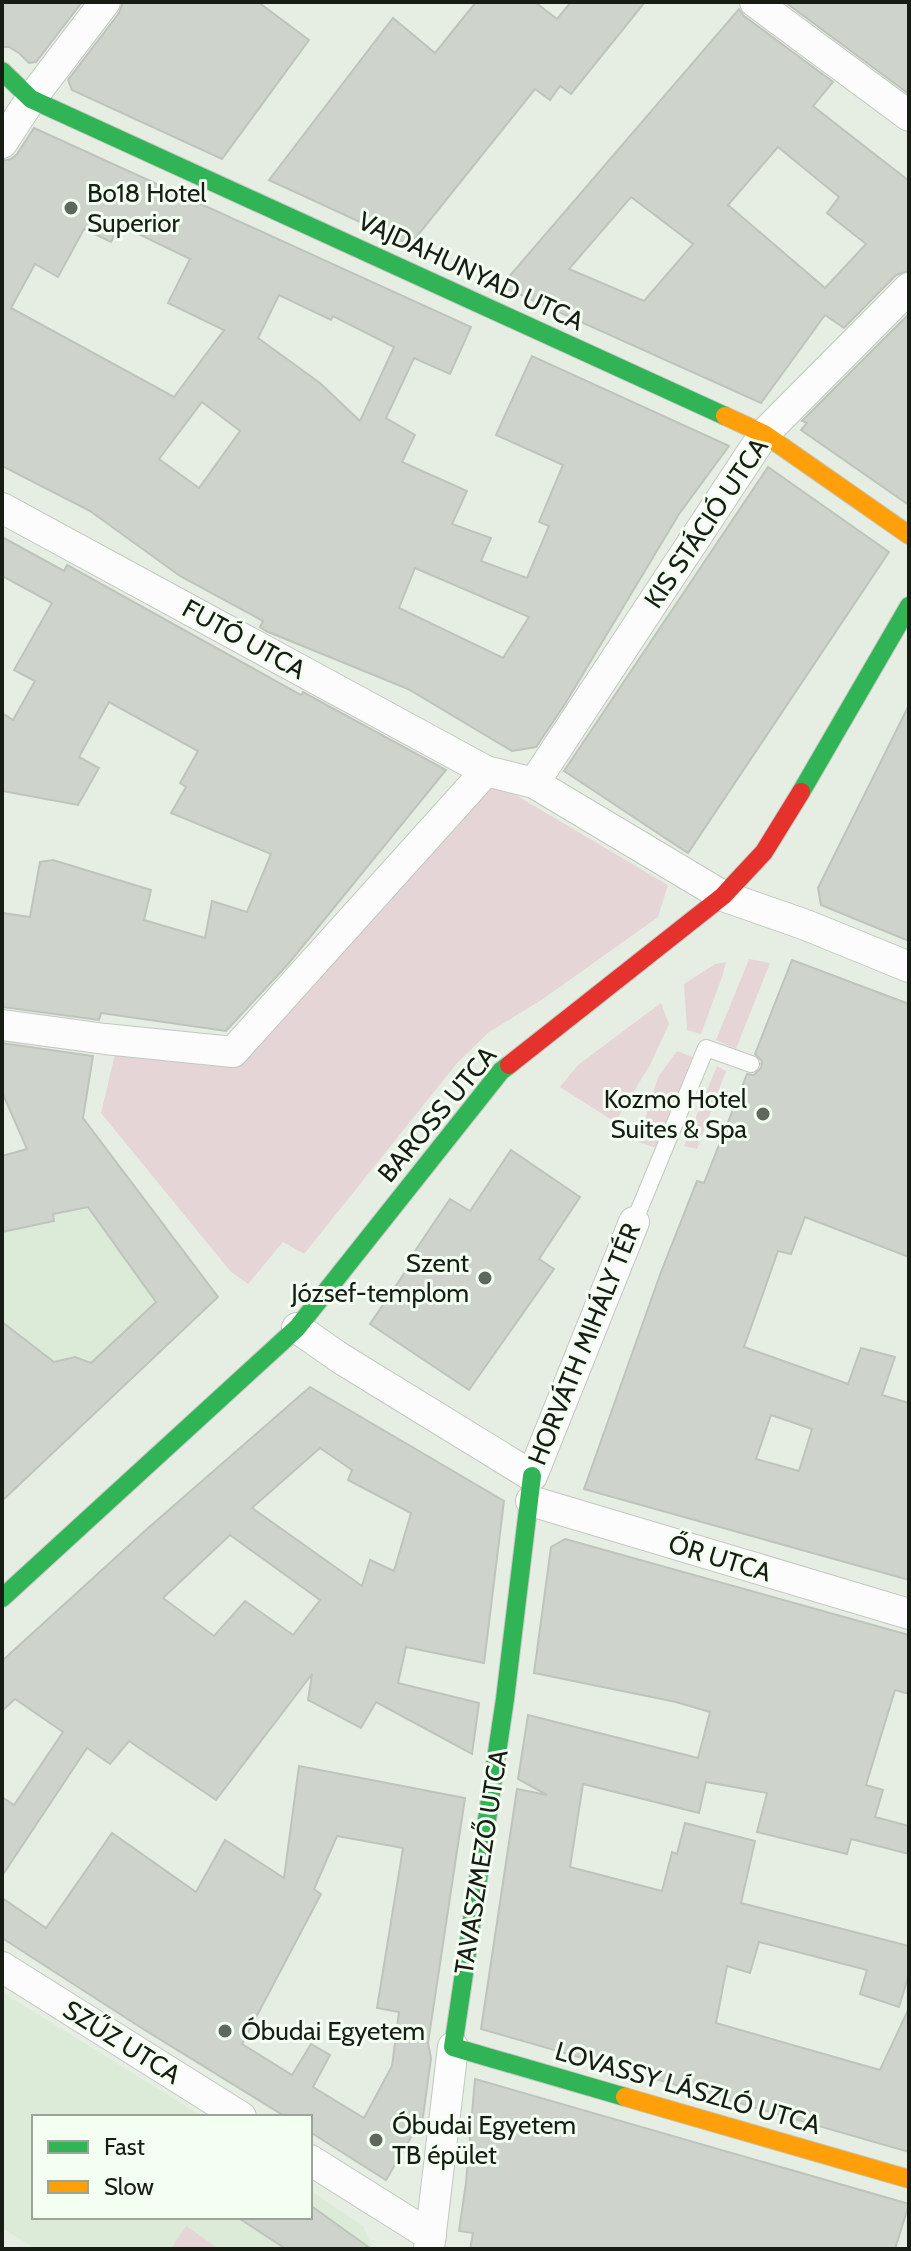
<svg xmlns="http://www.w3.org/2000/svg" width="911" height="2251" viewBox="0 0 911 2251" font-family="Cabin,sans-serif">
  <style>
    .built { fill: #dcead8 }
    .green { fill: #e5d5d7 }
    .building { fill: #ced4cc; stroke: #bec4bc; stroke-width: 2; fill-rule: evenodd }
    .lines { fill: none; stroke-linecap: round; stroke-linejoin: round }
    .lane-casing { stroke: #c2c8c1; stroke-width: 18 }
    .street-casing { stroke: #c2c8c1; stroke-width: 32 }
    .fast-casing { stroke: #c2c8c1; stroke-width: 20 }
    .slow-casing { stroke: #c2c8c1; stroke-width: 20 }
    .jam-casing { stroke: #c2c8c1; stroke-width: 20 }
    .lane { stroke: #fbfcfb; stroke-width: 16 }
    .street { stroke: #fbfcfb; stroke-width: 30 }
    .fast { stroke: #30b455; stroke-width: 18 }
    .slow { stroke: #ff9f0a; stroke-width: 18 }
    .jam { stroke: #e5322d; stroke-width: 18 }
    .poi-dot { fill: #5f665d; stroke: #f3fff0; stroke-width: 3 }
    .labels { text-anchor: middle; stroke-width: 6; stroke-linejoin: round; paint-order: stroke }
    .poi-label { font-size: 26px; fill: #171c15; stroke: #f3fff0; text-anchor: start }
    .street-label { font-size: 26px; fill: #171c15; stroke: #f3fff0 }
  </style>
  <rect width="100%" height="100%" fill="#e6eee4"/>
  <g class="built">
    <path d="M83 1118 218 1297 48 1458 2 1425V1156L27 1149Z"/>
    <path d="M2 1992 203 2117H34V2217H310V2190L363 2226 373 2249H36L2 2228Z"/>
  </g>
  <g class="green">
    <path d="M485 782 514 794 668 885 658 917 543 999 489 1032 458 1062 304 1254 283 1242 248 1284 231 1272 101 1113 115 1054 219 1066 233 1063Z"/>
    <path d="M749 959 770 963 736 1049 716 1040Z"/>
    <path d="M726 962 722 977 701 1034 687 1030 684 984 715 964Z"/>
    <path d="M661 1003 669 1024 650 1065 615 1122 560 1087 578 1065Z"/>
    <path d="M677 1051 692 1057 657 1148 638 1142 658 1077Z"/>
    <path d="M717 1066 726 1071 697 1149 684 1146Z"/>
    <path d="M186 2226 219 2249H171Z"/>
  </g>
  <g class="building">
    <path d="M2 2H82L36 62 29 63 19 53 9 47H2Z"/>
    <path d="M123 2H258L309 40 222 159 72 90 68 80 119 13Z"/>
    <path d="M476 2H535L557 19 571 2H645L571 94 560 86 550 100 535 89 410 245 269 180 393 18 435 53Z"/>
    <path d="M785 2H909V94Z"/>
    <path d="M739 9 744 16 833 82 813 106 909 181V271L896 275 844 328 825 315 761 403 501 286ZM778 147 839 197 827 213 866 244 825 288 728 205ZM631 197 693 244 644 301 569 269Z"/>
    <path d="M34 128 471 327 450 374 414 358 386 418 415 435 402 462 467 491 452 524 491 538 481 561 527 578 549 526 539 522 563 465 496 435 532 356 729 446 679 514 565 704 536 747 512 751 408 689 266 631 260 627 263 621 180 576 90 511 2 466V161L11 159 17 154ZM120 225 190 259 168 303 224 330 174 397 11 308 35 264 58 277 84 229 111 242ZM279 295 331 320 333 316 394 347 360 421 320 383 258 338ZM202 402 240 431 199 488 159 459ZM415 568 529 617 503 658 399 608Z"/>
    <path d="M909 314V505L801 430 807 423 802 421Z"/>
    <path d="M768 467 889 552 688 853 564 771Z"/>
    <path d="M2 537 64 571 67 565 301 695 303 692 446 770 289 963 226 1031 101 1013 99 1020 2 1007V913L30 917 40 862 53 860 151 890 144 920 205 938 212 901 247 912 271 854 171 813 186 787 180 783 198 751 109 702 79 757 99 768 78 805 2 791V713L13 720 35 681 14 670 52 603 2 576Z"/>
    <path d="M909 705V941L821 905 818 888Z"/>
    <path d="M792 960 909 1004V1257L805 1217 791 1254 778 1251 744 1347 848 1384 861 1348 895 1357 882 1395 909 1403V1580L584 1489 661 1272 697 1181 704 1183 747 1074 754 1075 761 1068 762 1061 755 1054ZM771 1415 812 1429 799 1471 756 1459Z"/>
    <path d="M2 1043 93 1056 83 1118 218 1297 2 1501V1322L54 1362 75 1357 91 1363 156 1302 88 1207 53 1214 54 1221 2 1232V1156L27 1149 2 1092Z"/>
    <path d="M511 1150 580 1197 539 1259 554 1269 469 1390 370 1324 416 1256 413 1254 450 1199 470 1211Z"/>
    <path d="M310 1387 504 1501 484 1663 406 1647 398 1683 479 1703 472 1754 376 1702 361 1728 308 1700 312 1674 216 1800 129 1741 110 1764 87 1748 2 1876V1797L14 1805 63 1732 15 1699 2 1711V1661L147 1529ZM320 1448 352 1470 348 1480 411 1513 394 1571 370 1560 362 1586 252 1508ZM230 1535 320 1600 293 1635 245 1601 214 1636 163 1598Z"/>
    <path d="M565 1539 909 1635V1694L895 1690 866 1785 883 1790 875 1817 909 1826V1854L851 1839 847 1854 757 1832 767 1793 706 1782 699 1813 583 1784 570 1867 662 1891 672 1852 677 1854 685 1823 755 1841 741 1903 909 1946V1974L899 2007 860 1994 867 1970 759 1942 750 1973 727 1966 716 2023 880 2070 909 2008V2152L481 2029 517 1789 547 1795 518 1779 528 1715 698 1758 710 1712 676 1702 534 1673 551 1547Z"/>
    <path d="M299 1766 465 1798 428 2043 431 2058 423 2117 386 2180 310 2132V2117H286L140 2027 2 1938V1898L46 1928 112 1833 196 1892 225 1840 284 1878ZM337 1836 403 1848 377 2008 399 2012 392 2066 364 2118 313 2087 330 2055 311 2044 292 2075 242 2044 321 1894 314 1889Z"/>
    <path d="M475 2079 909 2204 895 2249H470L473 2233 459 2231 466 2183Z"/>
    <path d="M310 2205 371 2249H286L237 2217H310Z"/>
  </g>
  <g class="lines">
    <g class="lane-casing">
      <path id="lane" d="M634 1222 706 1048 751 1064"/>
    </g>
    <g class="street-casing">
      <g id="street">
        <path d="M755 2 909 116"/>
        <path d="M2 143 31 99 105 2"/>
        <path d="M2 508 486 771 534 783 723 896 806 925 909 967"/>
        <path d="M534 783 764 434 909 288"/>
        <path d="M2 1025 105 1039 233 1052 486 771"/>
        <path d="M297 1328 340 1358 532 1476 634 1222"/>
        <path d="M531 1501 909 1614"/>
        <path d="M2 1967 241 2117"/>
        <path d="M310 2160 431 2236"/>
        <path d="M429 2249 453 2047"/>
      </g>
    </g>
    <g class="fast-casing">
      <g id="fast">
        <path d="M2 71 31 99 725 416"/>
        <path d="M801 792 909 606"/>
        <path d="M532 1476 505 1699 453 2047 625 2097"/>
        <path d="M2 1598 297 1328 501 1071 509 1065"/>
      </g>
    </g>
    <g class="slow-casing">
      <g id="slow">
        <path d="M725 416 764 434 909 535"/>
        <path d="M625 2097 909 2179"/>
      </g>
    </g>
    <g class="jam-casing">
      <path id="jam" d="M509 1065 723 896 764 852 801 792"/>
    </g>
    <use href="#lane" class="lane"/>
    <use href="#street" class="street"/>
    <use href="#fast" class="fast"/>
    <use href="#slow" class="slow"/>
    <use href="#jam" class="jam"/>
  </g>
  <g class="poi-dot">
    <circle cx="71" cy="208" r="8"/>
    <circle cx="763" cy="1114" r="8"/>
    <circle cx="485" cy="1278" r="8"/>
    <circle cx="225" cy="2031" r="8"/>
    <circle cx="376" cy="2140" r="8"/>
  </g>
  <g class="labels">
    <g class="poi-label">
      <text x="87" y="202">Bo18 Hotel<tspan x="87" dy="30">Superior</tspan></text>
      <text x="747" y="1108" text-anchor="end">Kozmo Hotel<tspan x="747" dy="30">Suites &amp; Spa</tspan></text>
      <text x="469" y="1272" text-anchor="end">Szent<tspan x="469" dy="30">József-templom</tspan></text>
      <text x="241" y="2040">Óbudai Egyetem</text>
      <text x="392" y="2134">Óbudai Egyetem<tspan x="392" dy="30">TB épület</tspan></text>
    </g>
    <g class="street-label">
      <text transform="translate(471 271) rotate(25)" y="9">VAJDAHUNYAD UTCA</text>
      <text transform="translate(706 523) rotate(-56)" y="9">KIS STÁCIÓ UTCA</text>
      <text transform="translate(244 639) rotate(29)" y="9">FUTÓ UTCA</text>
      <text transform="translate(437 1114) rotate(-50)" y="9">BAROSS UTCA</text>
      <text transform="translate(584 1344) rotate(-68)" y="9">HORVÁTH MIHÁLY TÉR</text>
      <text transform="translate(720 1558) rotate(17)" y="9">ŐR UTCA</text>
      <text transform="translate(481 1862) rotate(-81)" y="9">TAVASZMEZŐ UTCA</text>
      <text transform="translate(122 2042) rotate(32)" y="9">SZŰZ UTCA</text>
      <text transform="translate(688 2088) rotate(16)" y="9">LOVASSY LÁSZLÓ UTCA</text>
    </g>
  </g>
  <rect width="911" height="2251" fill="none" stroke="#171c15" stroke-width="8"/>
  <rect x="32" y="2115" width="280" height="104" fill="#f3fff0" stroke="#9ba498" stroke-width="2"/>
  <rect x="48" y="2141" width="40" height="12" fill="#30b455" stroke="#9ba498" stroke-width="2"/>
  <text x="104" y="2155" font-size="24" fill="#171c15">Fast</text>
  <rect x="48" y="2181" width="40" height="12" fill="#ff9f0a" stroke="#9ba498" stroke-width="2"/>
  <text x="104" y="2195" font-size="24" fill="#171c15">Slow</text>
</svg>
